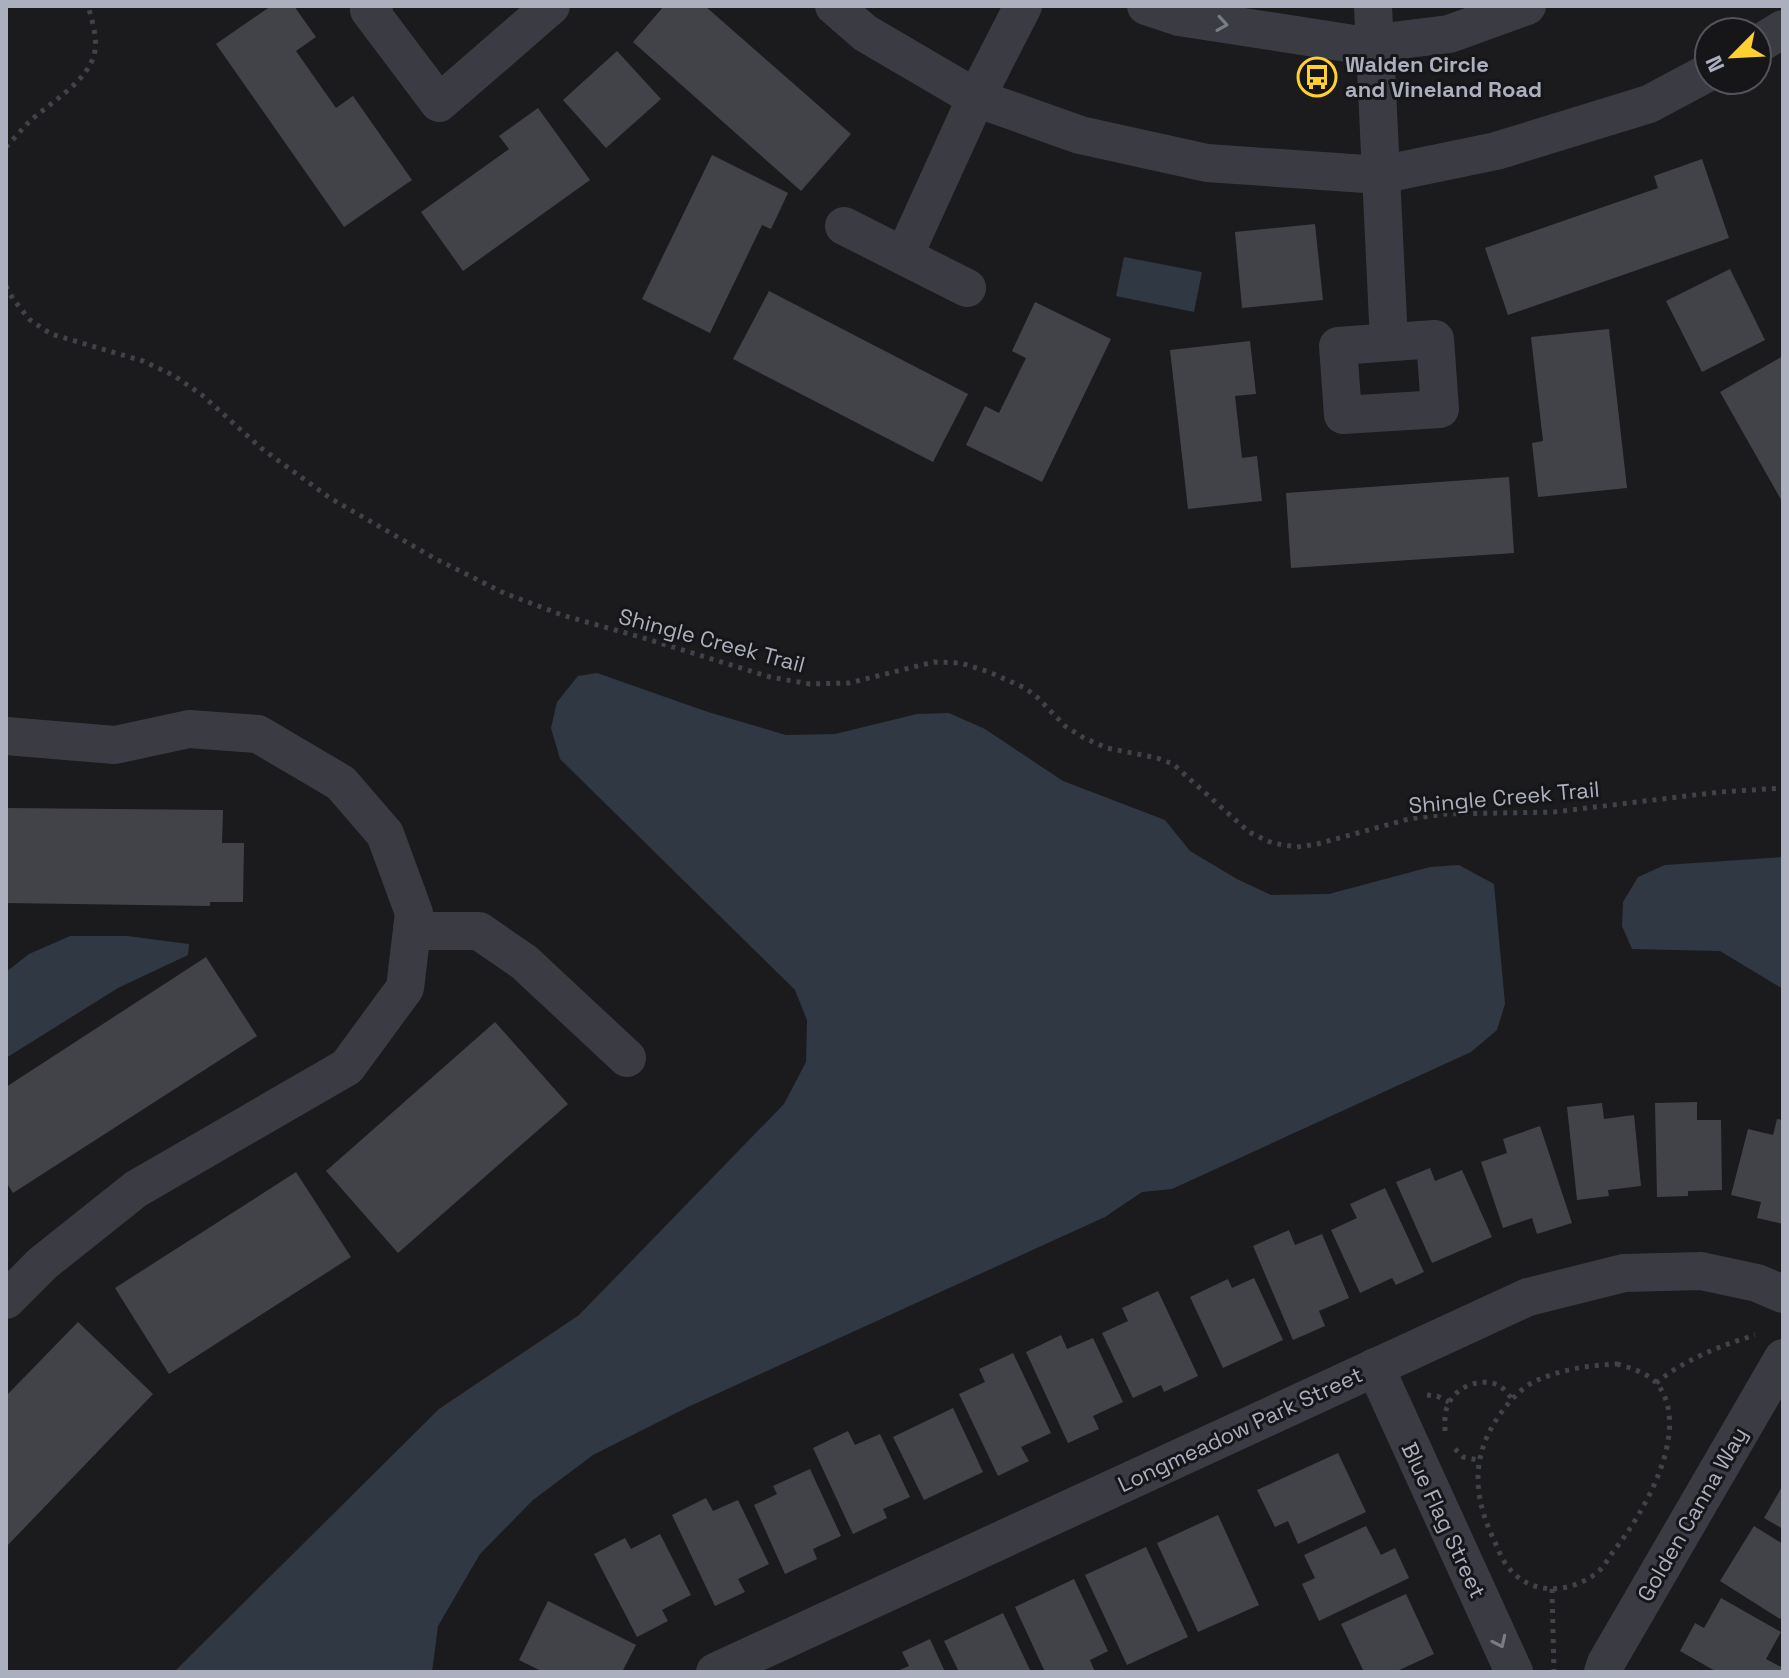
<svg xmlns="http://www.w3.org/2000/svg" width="1789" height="1678" viewBox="0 0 1789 1678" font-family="'Space Grotesk',sans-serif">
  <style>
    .water { fill: #2f3843 }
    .building { fill: #424348 }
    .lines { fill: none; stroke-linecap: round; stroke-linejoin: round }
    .path { stroke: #41434a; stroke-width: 5; stroke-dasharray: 4 6; stroke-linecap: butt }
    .minor { stroke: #3b3c43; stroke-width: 38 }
    .oneway { stroke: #797c87 }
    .labels { text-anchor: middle; stroke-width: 6; stroke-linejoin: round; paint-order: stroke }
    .poi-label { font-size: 22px; font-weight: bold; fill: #acb0be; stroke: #161619; text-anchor: start }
    .street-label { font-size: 22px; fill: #acb0be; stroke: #161619 }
  </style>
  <rect width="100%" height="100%" fill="#1b1b1d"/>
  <g class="water">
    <path d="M1124 257 1202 272 1194 312 1116 296Z"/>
    <path d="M597 673 708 712 786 735 835 734 917 714 949 713 985 729 1063 781 1165 820 1190 851 1237 879 1271 895 1329 894 1430 867 1459 865 1494 884 1505 1004 1497 1030 1471 1052 1172 1189 1142 1192 1105 1217 688 1407 593 1455 533 1500 480 1554 438 1626 432 1672H174L439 1409 579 1315 784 1104 806 1062 807 1020 795 990 560 759 551 728 557 702 578 676Z"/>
    <path d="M1783 857V989L1720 951 1632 949 1622 926 1623 902 1638 877 1665 865Z"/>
    <path d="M70 936H127L189 944 188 955 118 988 6 1058V972L29 954Z"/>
  </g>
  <g class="building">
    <path d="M271 6H294L316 37 296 51 336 108 353 96 412 180 344 227 216 44Z"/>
    <path d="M664 6H705L851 134 801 191 633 42Z"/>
    <path d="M617 51 661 99 606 148 563 100Z"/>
    <path d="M538 108 590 180 463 271 421 212 509 149 499 136Z"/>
    <path d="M712 155 788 193 771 229 762 225 710 333 642 299Z"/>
    <path d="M1702 159 1729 238 1508 315 1485 248 1658 188 1654 176Z"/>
    <path d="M1315 224 1323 300 1242 308 1235 232Z"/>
    <path d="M1730 269 1765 340 1702 372 1666 301Z"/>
    <path d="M769 291 968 394 933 462 733 359Z"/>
    <path d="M1035 302 1111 339 1042 482 966 445 985 406 999 413 1026 358 1012 351Z"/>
    <path d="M1609 329 1627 488 1538 497 1532 443 1543 441 1531 337Z"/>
    <path d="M1250 341 1256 394 1235 396 1242 458 1257 456 1262 501 1188 509 1170 350Z"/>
    <path d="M1783 356V503L1720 392Z"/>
    <path d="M1509 477 1514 553 1291 568 1286 493Z"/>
    <path d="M6 808 223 810 222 843H244L243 902H210V906L6 903Z"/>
    <path d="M206 957 257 1036 13 1193 6 1182V1087Z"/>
    <path d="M495 1022 568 1104 398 1253 326 1171Z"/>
    <path d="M1697 1102V1120H1721L1722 1190 1688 1191V1196L1657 1197 1655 1103Z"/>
    <path d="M1602 1103 1604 1119 1634 1115 1641 1186 1608 1190 1609 1196 1577 1200 1567 1107Z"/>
    <path d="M1777 1119 1783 1120V1224L1757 1218 1761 1202 1731 1195 1748 1129 1773 1135Z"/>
    <path d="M1540 1126 1572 1223 1537 1234 1532 1218 1503 1228 1481 1162 1507 1153 1503 1139Z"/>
    <path d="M1430 1168 1435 1181 1462 1170 1492 1237 1432 1263 1396 1182Z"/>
    <path d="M296 1172 351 1257 169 1374 115 1288Z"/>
    <path d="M1385 1188 1424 1272 1396 1285 1392 1278 1360 1293 1331 1230 1357 1218 1350 1204Z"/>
    <path d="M1289 1230 1295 1245 1322 1234 1349 1298 1319 1311 1325 1326 1293 1340 1253 1246Z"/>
    <path d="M1254 1278 1283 1340 1223 1368 1190 1297 1228 1279 1232 1288Z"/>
    <path d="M1158 1291 1198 1376 1164 1392 1161 1385 1133 1398 1102 1333 1128 1321 1122 1308Z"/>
    <path d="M78 1322 153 1394 6 1547V1396Z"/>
    <path d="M1061 1335 1067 1349 1093 1338 1123 1402 1093 1416 1099 1429 1068 1443 1026 1352Z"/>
    <path d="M1013 1353 1051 1433 1021 1447 1029 1461 998 1476 959 1394 985 1382 979 1369Z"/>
    <path d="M953 1408 983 1472 924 1500 893 1437Z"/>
    <path d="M848 1431 855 1445 880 1434 910 1497 883 1509 887 1518 853 1534 813 1448Z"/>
    <path d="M1338 1453 1366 1512 1298 1544 1288 1521 1275 1527 1257 1490Z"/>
    <path d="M810 1469 841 1536 813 1549 817 1559 785 1574 754 1505 777 1494 773 1486Z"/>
    <path d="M1783 1485V1529L1764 1518Z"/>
    <path d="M706 1498 713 1511 738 1500 769 1564 738 1579 745 1592 715 1606 672 1515Z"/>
    <path d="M1218 1515 1259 1605 1198 1632 1157 1543Z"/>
    <path d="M1366 1526 1381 1555 1395 1548 1409 1578 1319 1621 1302 1584 1315 1578 1304 1555Z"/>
    <path d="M1754 1526 1783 1544V1615L1780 1619 1720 1581Z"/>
    <path d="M660 1534 691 1595 662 1610 668 1621 637 1637 594 1554 625 1538 631 1549Z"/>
    <path d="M1146 1547 1188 1637 1127 1665 1085 1575Z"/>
    <path d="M1074 1579 1108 1651 1090 1660 1095 1672H1045L1015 1607Z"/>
    <path d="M1406 1594 1434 1654 1395 1672H1364L1341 1624Z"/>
    <path d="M1721 1598 1781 1632 1766 1659 1783 1668V1672H1717L1680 1651 1695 1623 1704 1628Z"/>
    <path d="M548 1601 636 1645 622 1672H543L519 1660Z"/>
    <path d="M1003 1613 1031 1672H959L944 1641Z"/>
    <path d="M930 1639 945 1672H895L909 1666 902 1652Z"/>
  </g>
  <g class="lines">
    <g class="path">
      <path d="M6 147C13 140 20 131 27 124 48 103 91 81 95 50 97 36 92 20 88 6"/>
      <path d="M6 286 13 299 30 320 51 334 143 361 173 375 202 395 261 448 330 498 434 558 504 593 562 615 647 639 770 677 810 684 849 683 934 662 961 663 989 672 1025 688 1038 698 1065 726 1084 738 1107 748 1157 758 1173 764 1249 832 1272 843 1297 847 1317 844 1409 819 1446 814 1554 812 1720 792 1783 788"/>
      <path d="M1617 1364C1631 1368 1649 1373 1659 1386 1691 1433 1643 1514 1613 1552 1608 1559 1602 1570 1594 1575 1566 1594 1530 1595 1508 1567 1502 1560 1498 1549 1494 1540 1470 1490 1472 1448 1507 1405 1515 1395 1528 1383 1540 1379 1564 1369 1591 1365 1617 1364Z"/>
      <path d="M1656 1383C1685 1359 1720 1346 1755 1335"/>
      <path d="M1427 1395 1437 1396 1449 1402"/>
      <path d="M1445 1431C1445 1422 1444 1413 1448 1405 1455 1387 1480 1377 1498 1385 1504 1388 1508 1394 1512 1399"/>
      <path d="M1455 1449 1463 1457 1478 1460"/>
      <path d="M1552 1589 1554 1672"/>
    </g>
    <g class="minor">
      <path d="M374 6 369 10 439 103 551 6"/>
      <path d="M834 6 865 33 976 98 1080 135 1207 163 1380 175 1496 151 1649 104 1709 72"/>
      <path d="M1146 6 1179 17 1360 45 1449 34 1527 6"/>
      <path d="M1373 6 1389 342"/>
      <path d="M1757 45 1783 29"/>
      <path d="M844 226 967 288"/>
      <path d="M904 256 976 98 1023 6"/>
      <path d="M1435 339 1440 409 1343 415 1338 346Z"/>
      <path d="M6 736 115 745 189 729 258 734 341 783 385 834 414 913 405 988 347 1067 136 1189 43 1263 6 1300"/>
      <path d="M412 931H479L524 962 627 1058"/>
      <path d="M1375 1367 1514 1672"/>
      <path d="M715 1672 1528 1297 1624 1273 1701 1271 1757 1283 1783 1294"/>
      <path d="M1603 1672 1606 1663 1783 1358"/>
    </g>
  </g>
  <defs><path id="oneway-chevron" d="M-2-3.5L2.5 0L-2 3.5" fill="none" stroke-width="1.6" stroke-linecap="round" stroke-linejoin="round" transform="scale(2)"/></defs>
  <g class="oneway">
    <use href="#oneway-chevron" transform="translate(1222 24) rotate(9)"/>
    <use href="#oneway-chevron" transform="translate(1500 1642) rotate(65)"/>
  </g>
  <defs>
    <g id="bus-ring" transform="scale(2)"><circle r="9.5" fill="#161619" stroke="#ffd031" stroke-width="1.5"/><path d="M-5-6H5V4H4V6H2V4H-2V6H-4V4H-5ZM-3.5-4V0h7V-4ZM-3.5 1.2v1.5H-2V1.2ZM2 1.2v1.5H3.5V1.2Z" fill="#ffd031"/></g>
  </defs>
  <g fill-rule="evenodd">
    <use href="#bus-ring" x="1317" y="77"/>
  </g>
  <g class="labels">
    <g class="poi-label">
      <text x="1345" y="72">Walden Circle<tspan x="1345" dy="25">and Vineland Road</tspan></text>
    </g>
    <g class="street-label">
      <text transform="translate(712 640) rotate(15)" y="8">Shingle Creek Trail</text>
      <text transform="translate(1504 797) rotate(-5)" y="8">Shingle Creek Trail</text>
      <text transform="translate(1240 1429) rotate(-25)" y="8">Longmeadow Park Street</text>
      <text transform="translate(1692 1514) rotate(-60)" y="8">Golden Canna Way</text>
      <text transform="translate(1444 1520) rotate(65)" y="8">Blue Flag Street</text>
    </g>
  </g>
  <rect width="1789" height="1678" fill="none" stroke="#acb0be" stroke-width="16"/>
  <g transform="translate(1733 56) rotate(246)"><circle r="38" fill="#161619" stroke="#52545b" stroke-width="2"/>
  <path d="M0-6L14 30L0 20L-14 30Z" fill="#ffd031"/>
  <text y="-12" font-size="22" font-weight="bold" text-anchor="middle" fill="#acb0be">N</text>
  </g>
</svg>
